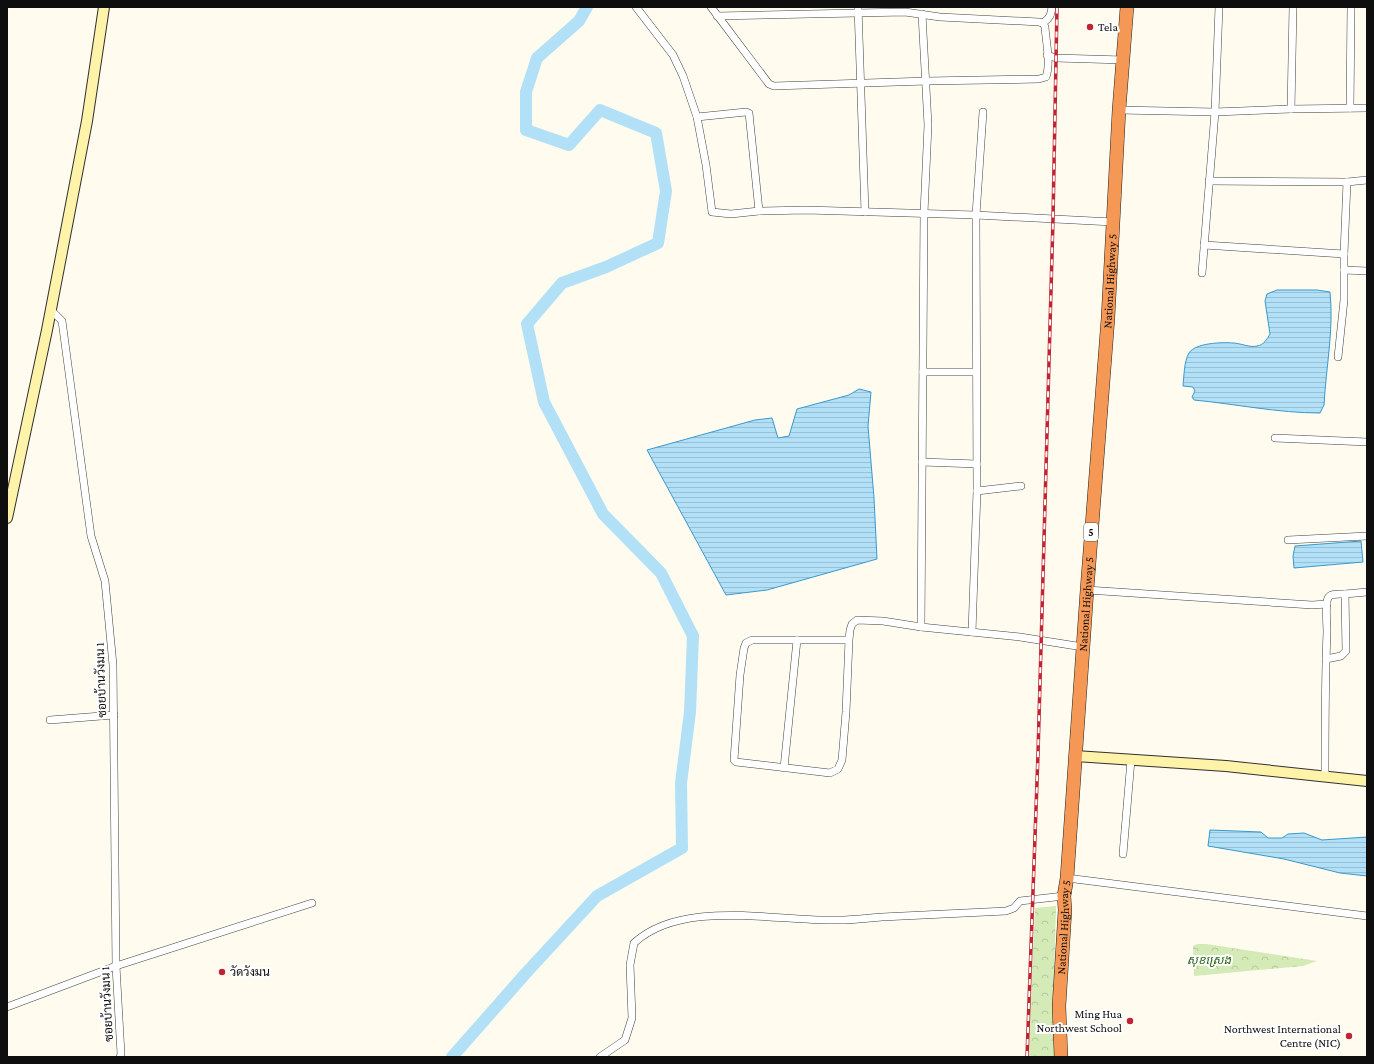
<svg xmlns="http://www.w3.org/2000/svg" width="1374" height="1064" viewBox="0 0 1374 1064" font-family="'Crimson Pro','Noto Sans Khmer',Sarabun,serif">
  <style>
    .park { fill: url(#park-crowns) }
    .water { fill: url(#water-rules); stroke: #3899cf }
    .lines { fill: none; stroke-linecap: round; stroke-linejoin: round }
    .river { stroke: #b2e0f7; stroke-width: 12 }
    .street-casing { stroke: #414141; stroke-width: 8 }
    .secondary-casing { stroke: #303030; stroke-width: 12 }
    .highway-casing { stroke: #1f1f1f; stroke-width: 14 }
    .street { stroke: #fff; stroke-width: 7 }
    .secondary { stroke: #fff2a9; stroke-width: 10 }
    .highway { stroke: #f69855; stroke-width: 13 }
    .rail-casing { stroke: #c02432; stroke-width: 3.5 }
    .rail { stroke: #fff; stroke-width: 2; stroke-dasharray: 6; stroke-linecap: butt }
    .poi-dot { fill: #c02432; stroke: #fff; stroke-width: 1.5 }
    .labels { text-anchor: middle; stroke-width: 4; stroke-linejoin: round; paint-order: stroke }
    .shield { fill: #fff; stroke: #565656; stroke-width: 1 }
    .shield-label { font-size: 11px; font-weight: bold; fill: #0e0e0e }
    .poi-label { font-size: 12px; fill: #0e0e0e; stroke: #fff; text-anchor: start }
    .street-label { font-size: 12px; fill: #0e0e0e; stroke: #fff }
    .park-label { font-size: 12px; font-style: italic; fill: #2f671d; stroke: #fff }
  </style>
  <defs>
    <pattern id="park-crowns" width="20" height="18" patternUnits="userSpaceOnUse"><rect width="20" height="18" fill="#d4eab7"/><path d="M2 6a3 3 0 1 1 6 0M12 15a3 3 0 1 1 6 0" fill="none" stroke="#b5c89c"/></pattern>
    <pattern id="water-rules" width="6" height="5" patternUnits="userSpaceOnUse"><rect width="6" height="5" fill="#b2e0f7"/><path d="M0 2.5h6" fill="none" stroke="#98bfd3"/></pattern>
  </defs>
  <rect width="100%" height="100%" fill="#fffbee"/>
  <g class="park">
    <path d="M1056 906 1053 1020 1055 1057H1028L1035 908Z"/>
    <path d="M1197 944H1206L1317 961 1303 966 1194 976 1193 946Z"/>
  </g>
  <g class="water">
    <path d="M1277 290H1317L1330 292C1334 329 1326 367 1324 405L1320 413C1278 413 1236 404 1194 400L1192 397 1195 391 1193 387 1183 386C1184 377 1184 361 1189 353 1195 343 1222 342 1233 343 1240 343 1250 348 1257 346 1264 345 1267 339 1270 334L1265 301 1267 294Z"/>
    <path d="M859 389 871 392 868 426 874 498 877 559 767 590 726 595 647 450 755 420 772 418 778 438 789 436 797 409 849 395Z"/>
    <path d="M1361 541 1363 562 1294 568 1293 556 1295 546Z"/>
    <path d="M1210 830 1261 832 1268 838H1282L1288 834 1304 833 1322 840 1367 837V876L1340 873 1284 859 1208 846Z"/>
  </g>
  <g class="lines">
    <path class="river" d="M452 1057 526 973 597 896 682 848 681 783 690 712 693 636 661 573 603 514 544 402 527 324 562 283 606 267 658 243 666 191 656 133 600 110 569 145 526 130V92L537 58 579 21 587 7"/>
    <g class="street-casing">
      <g id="street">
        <path d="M636 7 673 55 683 76 697 117 706 165 712 212 731 214 759 211 806 210 976 215 1113 222"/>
        <path d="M711 7 769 84 774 86 927 81 1039 79 1046 77C1051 63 1046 42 1045 27L1043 23"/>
        <path d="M858 7 865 212"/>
        <path d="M717 16 905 12 940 17 1039 22 1043 23"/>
        <path d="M1043 23C1050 18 1051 15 1052 7"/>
        <path d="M1047 55 1056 58 1123 60"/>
        <path d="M1350 108 1351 7"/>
        <path d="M1291 109 1293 7"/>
        <path d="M1119 110 1215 112 1291 109 1367 108"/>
        <path d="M697 117 746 112 749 113 759 211"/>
        <path d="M1209 181 1347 182 1367 180"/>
        <path d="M1204 245 1344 254"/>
        <path d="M1344 270 1367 271"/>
        <path d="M1202 273 1215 112 1219 7"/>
        <path d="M51 310 62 321 91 536 105 581 113 665 116 966 121 1054 120 1057"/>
        <path d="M1338 357 1344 300V254L1347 182"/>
        <path d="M923 372H976"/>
        <path d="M1275 438 1367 442"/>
        <path d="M922 462 977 464"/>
        <path d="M977 491 1021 486"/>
        <path d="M1288 540 1367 536"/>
        <path d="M1087 590 1312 605 1327 604"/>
        <path d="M1345 594 1367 592"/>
        <path d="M921 627 924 213 928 125 922 14"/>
        <path d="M972 632 977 491 976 215 983 112"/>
        <path d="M849 640H752L746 643 744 648 740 675 734 760 736 762 830 773 838 769 842 760 846 712 849 640 850 630 852 624 857 620 883 621 921 627 1020 637 1083 647"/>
        <path d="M50 720 114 715"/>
        <path d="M784 768 797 640"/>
        <path d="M1325 776C1325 728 1325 680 1327 632 1327 625 1325 604 1328 598 1330 593 1339 594 1345 594L1346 651 1341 656 1326 659"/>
        <path d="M1123 854 1131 760"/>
        <path d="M1067 878 1367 916"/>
        <path d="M7 1007 116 966 312 903"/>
        <path d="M600 1057 625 1040 632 1018 630 965 634 943C683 898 777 922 839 920 853 920 868 918 882 917 923 915 965 913 1006 911L1014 908 1020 901 1064 896"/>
      </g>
    </g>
    <g class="secondary-casing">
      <g id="secondary">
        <path d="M7 518 47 330 87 121 104 7"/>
        <path d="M1075 756 1226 766 1367 781"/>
      </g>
    </g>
    <g class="highway-casing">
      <g id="highway">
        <path id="s1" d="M1061 1057 1059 1006 1065 910 1064 896 1067 878 1087 590 1108 318 1119 110 1127 7"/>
      </g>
    </g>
    <use href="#street" class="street"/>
    <use href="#secondary" class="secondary"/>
    <use href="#highway" class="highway"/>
    <g class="rail-casing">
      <path id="rail" d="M1027 1057 1038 754 1053 219 1057 7"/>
    </g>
    <use href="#rail" class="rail"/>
  </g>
  <g class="poi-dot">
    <circle cx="1090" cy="27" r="4"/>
    <circle cx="222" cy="972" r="4"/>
    <circle cx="1130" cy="1021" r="4"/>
    <circle cx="1349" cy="1036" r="4"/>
  </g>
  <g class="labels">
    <rect class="shield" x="1084" y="523" width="14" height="18" rx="3"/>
    <g class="shield-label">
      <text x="1091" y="536">5</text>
    </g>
    <g class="poi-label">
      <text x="1098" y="31">Tela</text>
      <text x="230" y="976">วัดวังมน</text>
      <text x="1122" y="1018" text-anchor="end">Ming Hua<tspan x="1122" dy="14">Northwest School</tspan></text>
      <text x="1341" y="1033" text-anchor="end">Northwest International<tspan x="1341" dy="14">Centre (NIC)</tspan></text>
    </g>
    <g class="street-label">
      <text dy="4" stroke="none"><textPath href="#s1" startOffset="778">National Highway 5</textPath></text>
      <text dy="4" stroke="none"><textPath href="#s1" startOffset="454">National Highway 5</textPath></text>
      <text transform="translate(101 680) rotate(-92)" y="4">ซอยบ้านวังมน 1</text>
      <text dy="4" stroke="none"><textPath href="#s1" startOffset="130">National Highway 5</textPath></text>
      <text transform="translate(107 1004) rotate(-93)" y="4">ซอยบ้านวังมน 1</text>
    </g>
    <g class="park-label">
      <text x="1209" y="964">សុខស្រេង</text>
    </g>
  </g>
  <rect width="1374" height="1064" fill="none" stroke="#0e0e0e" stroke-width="16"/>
</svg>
